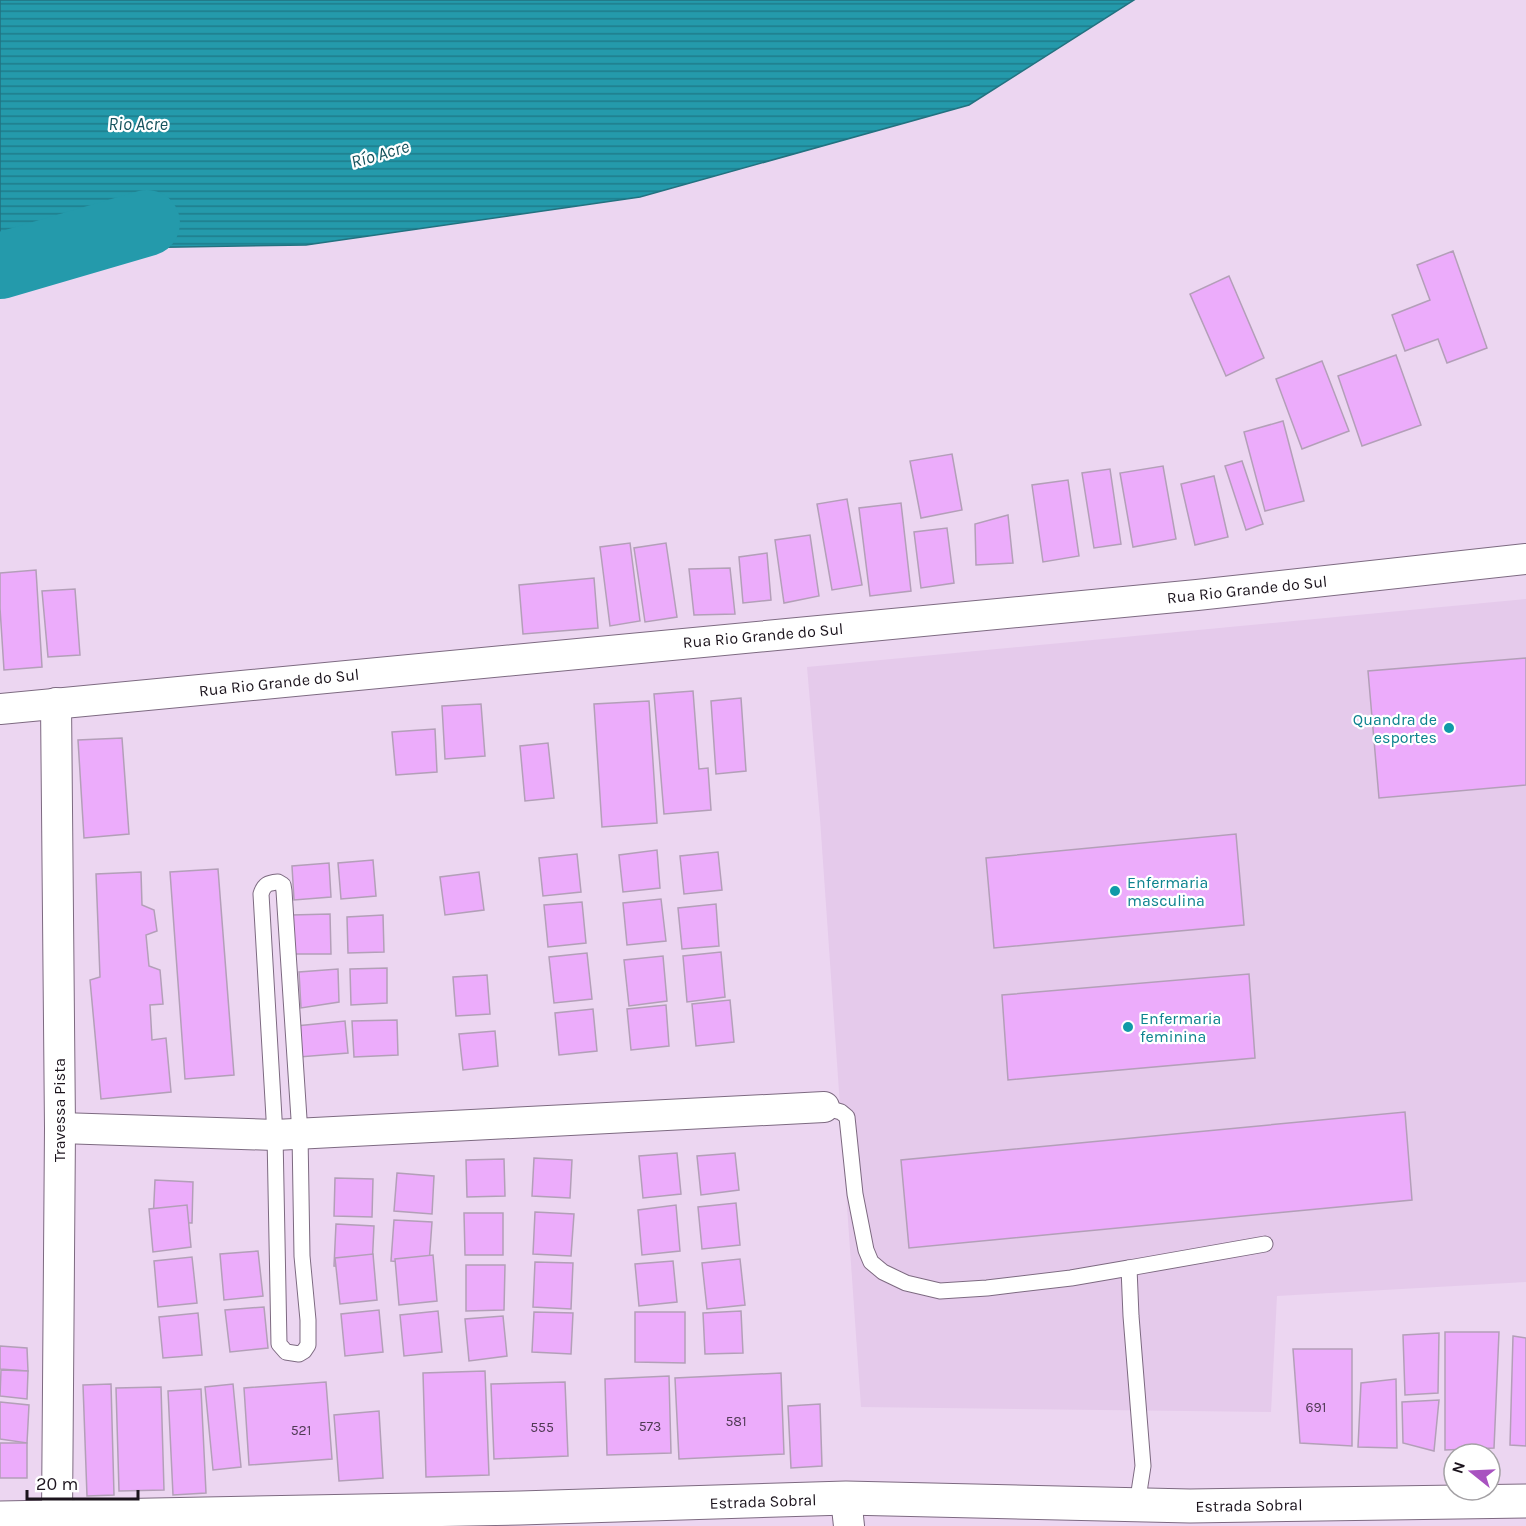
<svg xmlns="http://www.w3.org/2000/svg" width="1526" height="1526" viewBox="0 0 1526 1526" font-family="Karla,sans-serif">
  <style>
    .built { fill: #e5caeb }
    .water { fill: url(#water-rules); stroke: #227280; stroke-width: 1.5 }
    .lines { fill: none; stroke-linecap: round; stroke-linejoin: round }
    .river { stroke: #249aab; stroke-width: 66 }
    .building { fill: #ecacfb; stroke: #b39fb8; stroke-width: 1.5 }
    .service-casing { stroke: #7d6a81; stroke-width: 17 }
    .minor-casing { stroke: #7d6a81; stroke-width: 32 }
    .tertiary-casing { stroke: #7d6a81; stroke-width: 35 }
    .service { stroke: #fff; stroke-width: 15 }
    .minor { stroke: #fff; stroke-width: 30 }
    .tertiary { stroke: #fff; stroke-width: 33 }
    .culture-dot { fill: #0f9aa8; stroke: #fff; stroke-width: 2 }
    .labels { text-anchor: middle; stroke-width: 4.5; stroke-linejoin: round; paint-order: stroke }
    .number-label { font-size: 14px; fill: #503a54 }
    .street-label { font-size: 16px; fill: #1c141d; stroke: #fff }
    .culture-label { font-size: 16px; fill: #0d838f; stroke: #fff; text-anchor: start }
    .water-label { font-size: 18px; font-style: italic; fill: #16545e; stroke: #fff }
  </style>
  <defs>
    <pattern id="water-rules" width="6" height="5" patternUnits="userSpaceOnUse" patternTransform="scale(1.5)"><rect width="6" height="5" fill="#249aab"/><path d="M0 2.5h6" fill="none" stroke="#1e7c8b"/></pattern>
  </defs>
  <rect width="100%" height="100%" fill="#ecd6f1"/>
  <path class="built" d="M1526 599V1282L1277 1296 1271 1412 861 1407 820 819 807 667Z"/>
  <path class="water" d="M0 0H1134L969 105 640 197 306 245 0 250Z"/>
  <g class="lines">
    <path class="river" d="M0 266 147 223"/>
  </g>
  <g class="building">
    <path d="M1453 251 1487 348 1447 363 1438 339 1405 351 1392 315 1430 300 1417 265Z"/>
    <path d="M1229 276 1264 358 1226 376 1190 294Z"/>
    <path d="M1396 355 1421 425 1362 446 1338 376Z"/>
    <path d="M1322 361 1349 431 1302 449 1276 379Z"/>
    <path d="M1283 421 1304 501 1265 511 1244 432Z"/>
    <path d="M952 454 962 510 921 518 910 461Z"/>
    <path d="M1242 461 1263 524 1246 530 1225 466Z"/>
    <path d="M1163 466 1176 539 1133 547 1120 473Z"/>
    <path d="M1110 469 1121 544 1094 548 1082 473Z"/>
    <path d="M1214 476 1228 537 1195 545 1181 484Z"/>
    <path d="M1068 480 1079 556 1043 562 1032 485Z"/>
    <path d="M847 499 862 585 832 590 817 504Z"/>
    <path d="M901 503 911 591 870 596 859 508Z"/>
    <path d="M1008 515 1013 563 976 565 975 524Z"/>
    <path d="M947 528 954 583 921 588 914 532Z"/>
    <path d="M810 535 819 596 784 603 775 540Z"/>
    <path d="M630 543 640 621 610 626 600 547Z"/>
    <path d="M666 543 677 617 645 622 634 548Z"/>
    <path d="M767 553 771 600 743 603 739 557Z"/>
    <path d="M730 568 735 614 694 615 689 569Z"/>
    <path d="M36 570 42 667 4 670 0 608V573Z"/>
    <path d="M594 578 598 628 523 634 519 585Z"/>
    <path d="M75 589 80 655 48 657 42 591Z"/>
    <path d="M1526 658V785L1379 798 1368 671Z"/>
    <path d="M693 691 699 769 708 768 711 810 664 814 654 694Z"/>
    <path d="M741 698 746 771 716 774 711 701Z"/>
    <path d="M649 701 657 823 602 827 594 704Z"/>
    <path d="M481 704 485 756 445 759 442 706Z"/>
    <path d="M435 729 437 772 396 775 392 732Z"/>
    <path d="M122 738 129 834 84 838 78 740Z"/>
    <path d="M548 743 554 798 525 801 520 746Z"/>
    <path d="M1236 834 1244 925 994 948 986 858Z"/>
    <path d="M657 850 660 888 623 892 619 855Z"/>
    <path d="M718 852 722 890 684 894 680 856Z"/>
    <path d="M577 854 581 892 543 896 539 858Z"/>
    <path d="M373 860 376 896 341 899 338 863Z"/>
    <path d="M329 863 331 897 294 900 292 866Z"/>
    <path d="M218 869 234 1075 185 1079 170 872Z"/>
    <path d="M141 872 142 905 154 910 157 931 146 935 149 966 160 970 163 1004 150 1005 152 1040 166 1038 171 1092 101 1099 90 980 100 977 96 874Z"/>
    <path d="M479 872 484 910 445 915 440 877Z"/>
    <path d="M661 899 666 941 627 945 623 903Z"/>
    <path d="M582 902 586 943 548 947 544 905Z"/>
    <path d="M716 904 719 946 682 949 678 908Z"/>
    <path d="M330 914 331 954H291V915Z"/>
    <path d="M383 915 384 952 348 953 347 917Z"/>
    <path d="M721 952 725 997 687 1002 683 956Z"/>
    <path d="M587 953 592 999 554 1003 549 957Z"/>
    <path d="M663 956 667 1001 629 1006 624 960Z"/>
    <path d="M387 968V1003L351 1005 350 969Z"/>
    <path d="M338 969 339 1002 301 1008 299 972Z"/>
    <path d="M1249 974 1255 1058 1008 1080 1002 995Z"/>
    <path d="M487 975 490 1014 456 1016 453 977Z"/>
    <path d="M730 1000 734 1042 696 1046 692 1004Z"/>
    <path d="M666 1005 669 1046 631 1050 627 1009Z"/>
    <path d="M593 1009 597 1051 559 1055 555 1013Z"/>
    <path d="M397 1020 398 1055 354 1057 352 1021Z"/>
    <path d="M345 1021 348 1053 299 1057 296 1026Z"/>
    <path d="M495 1031 498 1066 463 1070 459 1034Z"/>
    <path d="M1405 1112 1412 1200 909 1248 901 1160Z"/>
    <path d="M677 1153 681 1194 643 1198 639 1156Z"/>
    <path d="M735 1153 739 1190 701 1195 697 1156Z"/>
    <path d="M534 1158 572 1160 570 1198 532 1196Z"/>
    <path d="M504 1159 505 1196 467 1197 466 1160Z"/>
    <path d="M397 1173 434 1176 432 1214 394 1211Z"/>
    <path d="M335 1178 373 1179 372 1217 334 1216Z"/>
    <path d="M155 1180 193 1182 192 1223 153 1222Z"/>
    <path d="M736 1203 740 1245 702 1249 698 1207Z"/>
    <path d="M187 1205 191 1247 153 1252 149 1209Z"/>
    <path d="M676 1205 680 1251 642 1255 638 1210Z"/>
    <path d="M535 1212 574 1214 571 1256 533 1254Z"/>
    <path d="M464 1213H503V1255H465Z"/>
    <path d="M394 1220 432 1222 429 1264 391 1261Z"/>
    <path d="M336 1224 374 1226 372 1268 334 1266Z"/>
    <path d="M258 1251 263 1296 224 1300 220 1254Z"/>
    <path d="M373 1254 377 1300 340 1304 335 1258Z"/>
    <path d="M433 1255 437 1301 399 1305 395 1259Z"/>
    <path d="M192 1257 197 1303 158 1307 154 1261Z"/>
    <path d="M740 1259 745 1305 707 1309 702 1263Z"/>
    <path d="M673 1261 677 1302 639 1306 635 1264Z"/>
    <path d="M535 1262 573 1263 571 1309 533 1307Z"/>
    <path d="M466 1265H505L504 1310 466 1311Z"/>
    <path d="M264 1307 268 1348 230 1352 225 1310Z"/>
    <path d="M379 1310 383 1352 345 1356 341 1314Z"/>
    <path d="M438 1311 442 1352 404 1356 400 1315Z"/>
    <path d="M741 1311 743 1353 705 1354 703 1313Z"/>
    <path d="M534 1312 573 1313 571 1354 532 1352Z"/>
    <path d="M635 1312H685V1363L635 1362Z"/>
    <path d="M198 1313 202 1355 163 1358 159 1317Z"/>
    <path d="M503 1316 507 1356 469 1361 465 1319Z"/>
    <path d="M1445 1332H1499L1494 1448 1445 1450Z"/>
    <path d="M1439 1333 1438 1393 1405 1395 1403 1335Z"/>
    <path d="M1513 1336 1526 1338V1446L1510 1445Z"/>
    <path d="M0 1346 27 1348 28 1371 0 1369Z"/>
    <path d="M1293 1349H1352V1446L1300 1443Z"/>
    <path d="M1 1370 28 1371 27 1399 0 1396Z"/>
    <path d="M485 1371 489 1475 426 1477 423 1373Z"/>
    <path d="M781 1373 784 1454 679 1459 675 1378Z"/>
    <path d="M669 1376 671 1453 607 1455 605 1379Z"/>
    <path d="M1396 1379 1397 1448 1358 1447 1361 1383Z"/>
    <path d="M326 1382 332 1459 249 1465 244 1388Z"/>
    <path d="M565 1382 568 1456 494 1459 491 1384Z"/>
    <path d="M111 1384 114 1495 87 1496 83 1385Z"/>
    <path d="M233 1384 241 1467 213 1470 205 1387Z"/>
    <path d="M161 1387 164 1490 119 1491 116 1388Z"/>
    <path d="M201 1389 206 1493 173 1495 168 1391Z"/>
    <path d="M1439 1400 1434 1451 1403 1443 1402 1402Z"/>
    <path d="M0 1402 29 1405 27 1443 0 1439Z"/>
    <path d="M820 1404 822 1466 791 1468 788 1406Z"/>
    <path d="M379 1411 383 1478 339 1481 334 1415Z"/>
    <rect x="0" y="1443" width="27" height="35"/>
  </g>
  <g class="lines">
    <g class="service-casing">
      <g id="service">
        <path d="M278 882 283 885 284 891 300 1134 302 1256 308 1320V1345L304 1351 299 1354 286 1352 279 1344 275 1135 261 894C264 884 268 883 278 882Z"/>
        <path d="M824 1107 841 1112 847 1117 855 1194 866 1250 871 1262 883 1272 906 1283 940 1291 987 1288 1071 1278 1129 1268 1131 1316 1143 1466 1137 1505"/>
        <path d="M1129 1268 1265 1244"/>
      </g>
    </g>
    <g class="minor-casing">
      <g id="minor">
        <path d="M56 703 60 1128 57 1516"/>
        <path d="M0 709 1197 595 1526 559"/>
        <path d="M60 1128 275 1135 824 1107"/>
        <path d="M846 1498 849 1526"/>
      </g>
    </g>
    <g class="tertiary-casing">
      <path id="tertiary" d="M0 1518 520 1508 846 1498 1190 1506 1526 1501"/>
    </g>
    <use href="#service" class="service"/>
    <use href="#minor" class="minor"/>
    <use href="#tertiary" class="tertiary"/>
  </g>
  <g class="culture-dot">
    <circle cx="1449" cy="728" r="6"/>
    <circle cx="1115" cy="891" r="6"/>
    <circle cx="1128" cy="1027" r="6"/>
  </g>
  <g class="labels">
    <g class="number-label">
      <text x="1316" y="1412">691</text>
      <text x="736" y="1426">581</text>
      <text x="650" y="1431">573</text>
      <text x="542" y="1432">555</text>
      <text x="301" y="1435">521</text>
    </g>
    <g class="street-label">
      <text transform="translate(1247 589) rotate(-6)" y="6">Rua Rio Grande do Sul</text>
      <text transform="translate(763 635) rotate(-5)" y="6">Rua Rio Grande do Sul</text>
      <text transform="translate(279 682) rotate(-6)" y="6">Rua Rio Grande do Sul</text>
      <text transform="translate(59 1110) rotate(-90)" y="6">Travessa Pista</text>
      <text transform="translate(763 1501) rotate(-2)" y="6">Estrada Sobral</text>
      <text transform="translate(1249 1505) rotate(-1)" y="6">Estrada Sobral</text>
    </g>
    <g class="culture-label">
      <text x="1437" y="725" text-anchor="end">Quandra de<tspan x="1437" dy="18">esportes</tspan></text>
      <text x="1127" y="888">Enfermaria<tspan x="1127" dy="18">masculina</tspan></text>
      <text x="1140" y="1024">Enfermaria<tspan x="1140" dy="18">feminina</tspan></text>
    </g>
    <g class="water-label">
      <text x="138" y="130">Rio Acre</text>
      <text transform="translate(380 154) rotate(-16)" y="6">Río Acre</text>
    </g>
  </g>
  <g transform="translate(1472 1472) rotate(288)"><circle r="28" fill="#ffffff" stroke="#a4a1a5" stroke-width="1.5"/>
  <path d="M0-4.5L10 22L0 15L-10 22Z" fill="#a852c0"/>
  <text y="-9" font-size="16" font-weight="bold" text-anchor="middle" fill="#1c141d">N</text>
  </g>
  <path d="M27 1490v9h111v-9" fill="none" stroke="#1c141d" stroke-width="3"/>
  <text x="36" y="1490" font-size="18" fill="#1c141d" stroke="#ffffff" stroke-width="4.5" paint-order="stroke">20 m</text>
</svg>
